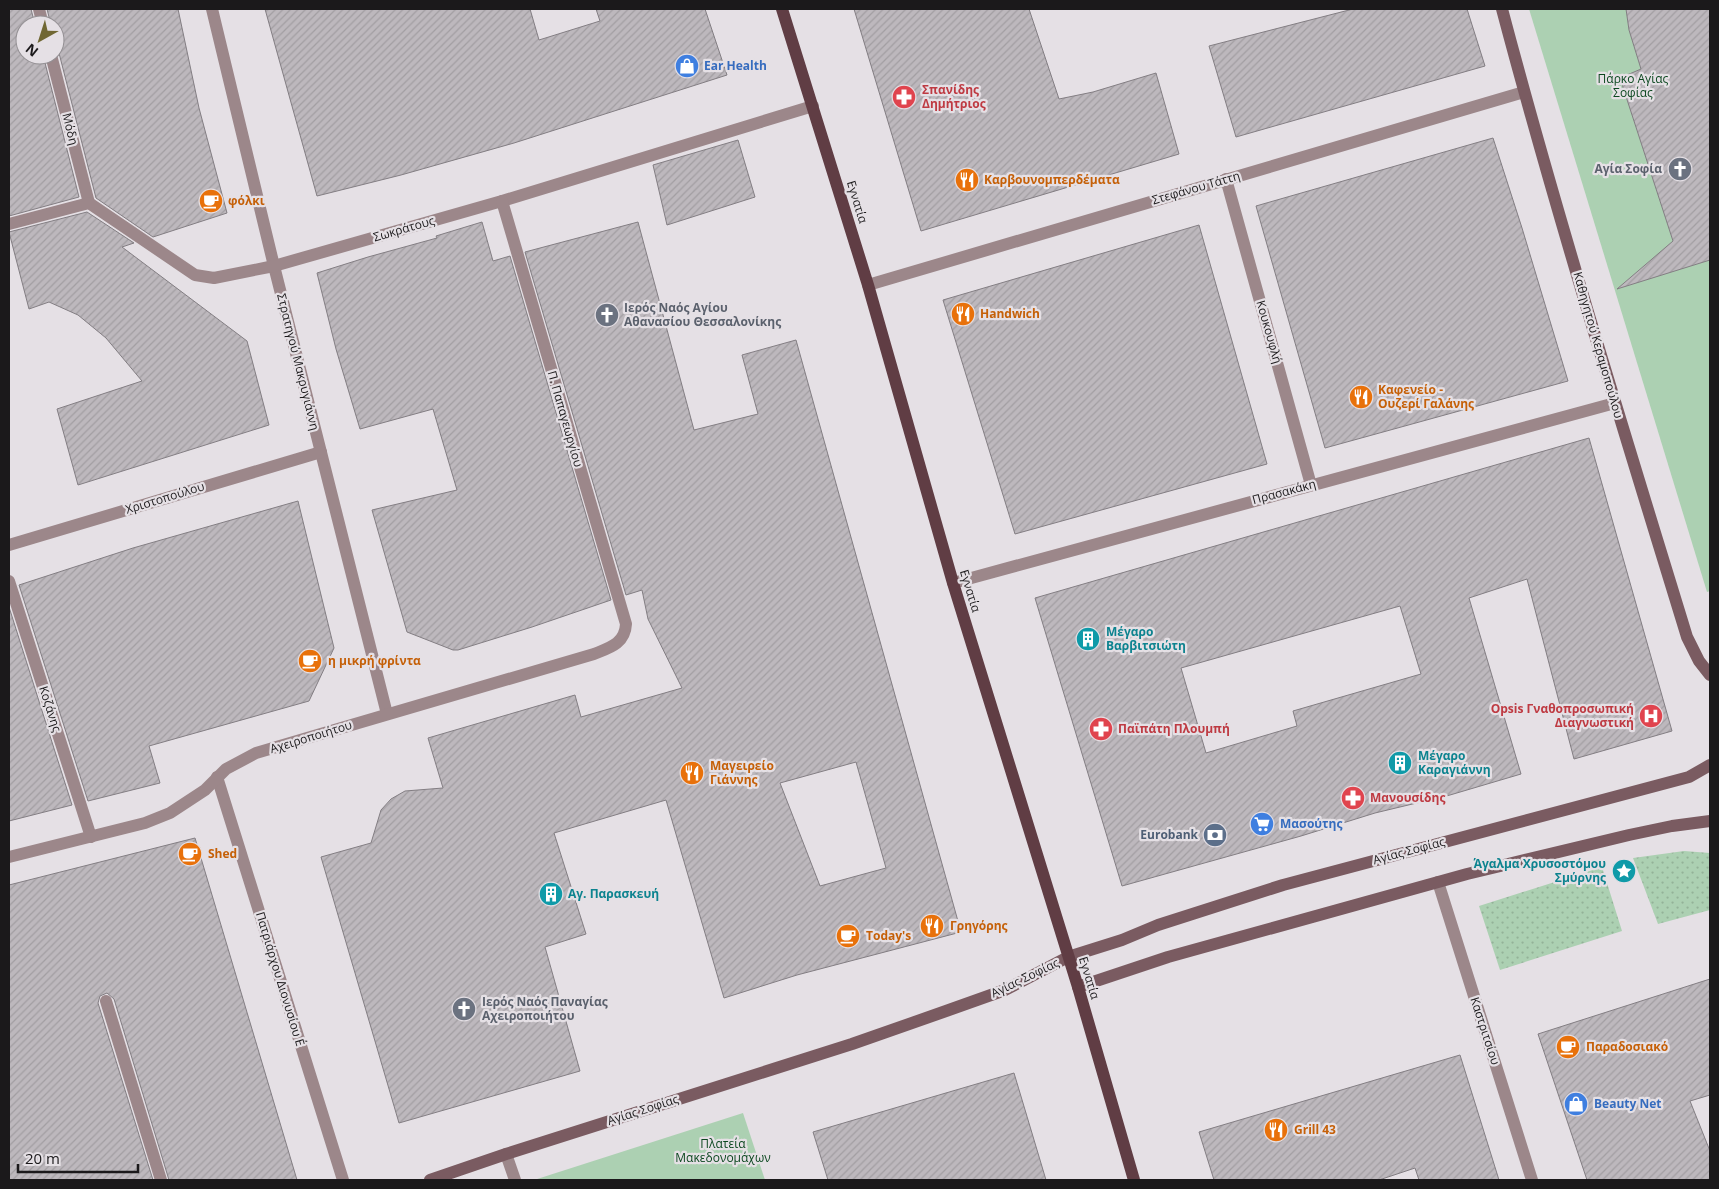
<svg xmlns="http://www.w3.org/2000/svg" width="1719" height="1189" viewBox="0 0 1719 1189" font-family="'Open Sans',sans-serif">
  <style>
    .grass { fill: url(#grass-dots) }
    .park { fill: #acd0b2 }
    .building { fill: url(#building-hatch); stroke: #837e83; fill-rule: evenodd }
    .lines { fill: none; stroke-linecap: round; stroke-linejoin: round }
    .lane { stroke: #9c878a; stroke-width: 12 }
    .street { stroke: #9c878a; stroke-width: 12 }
    .secondary { stroke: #7a5b61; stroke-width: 12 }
    .primary { stroke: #603d44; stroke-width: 12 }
    .labels { text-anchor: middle; stroke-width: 4.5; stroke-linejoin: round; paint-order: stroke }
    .shop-label { font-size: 12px; font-weight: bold; fill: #366cbe; stroke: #e5e0e5; text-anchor: start }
    .park-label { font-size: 12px; fill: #0c4820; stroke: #e5e0e5 }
    .health-label { font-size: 12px; font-weight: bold; fill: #be3a42; stroke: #e5e0e5; text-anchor: start }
    .street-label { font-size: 12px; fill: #1b191b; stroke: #e5e0e5 }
    .worship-label { font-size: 12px; font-weight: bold; fill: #5b616d; stroke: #e5e0e5; text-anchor: start }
    .food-label { font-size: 12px; font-weight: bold; fill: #c56008; stroke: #e5e0e5; text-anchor: start }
    .culture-label { font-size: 12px; font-weight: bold; fill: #0d838f; stroke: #e5e0e5; text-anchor: start }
    .service-label { font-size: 12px; font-weight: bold; fill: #4e5e75; stroke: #e5e0e5; text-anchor: end }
  </style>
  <defs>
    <pattern id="grass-dots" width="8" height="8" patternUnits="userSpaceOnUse" patternTransform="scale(1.25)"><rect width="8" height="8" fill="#acd0b2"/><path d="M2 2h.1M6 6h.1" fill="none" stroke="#93b298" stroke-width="1.8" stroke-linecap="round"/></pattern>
    <pattern id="building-hatch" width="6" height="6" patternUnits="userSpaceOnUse" patternTransform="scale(1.25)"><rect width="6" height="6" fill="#bdb8bd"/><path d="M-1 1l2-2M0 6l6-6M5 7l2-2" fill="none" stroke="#a29ea2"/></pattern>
  </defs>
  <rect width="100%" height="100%" fill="#e5e0e5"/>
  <g class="grass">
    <path d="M1684 851 1710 853V910L1658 924 1633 858Z"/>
    <path d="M1602 867 1622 931 1500 970 1479 906Z"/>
  </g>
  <g class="park">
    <path d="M1529 9H1710V591L1707 592Z"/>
    <path d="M743 1113 765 1180H534Z"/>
  </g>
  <g class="building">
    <path d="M9 9H31L35 25H25V55H43L79 197 9 216Z"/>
    <path d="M47 9H178L199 108 227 213 153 237 96 198 59 53 55 48V25H51Z"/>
    <path d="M265 9H530L539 40 600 21 596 9H705L727 75 514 143 401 175 317 196Z"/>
    <path d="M854 9H1029L1059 99 1093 92 1156 73 1179 154 921 231Z"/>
    <path d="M1353 9H1467L1485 66 1236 137 1209 46Z"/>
    <path d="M1626 9H1710V260L1617 289 1673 241 1620 78 1641 69 1629 30Z"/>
    <path d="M1493 138 1522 228 1568 381 1325 448 1256 206Z"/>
    <path d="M738 140 755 197 667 225 653 165Z"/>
    <path d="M87 212 134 243 122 247 247 341 269 425 78 485 57 409 142 381 106 338 78 315 49 302 29 309 9 232Z"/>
    <path d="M482 222 493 261 510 256 611 600 532 627 458 650H453L407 632 372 510 457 490 433 409 360 429 336 349 317 273 368 257 437 238 436 236Z"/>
    <path d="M638 222 694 430 758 414 742 355 796 340 961 932 797 975 724 998 666 800 554 833 586 934 545 947 580 1071 399 1123 321 857 371 843 381 810 391 799 405 791 443 788 428 738 575 695 581 717 682 688 648 619 642 590 626 595 525 252ZM856 762 886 868 820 886 780 783Z"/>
    <path d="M1199 225 1267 464 1015 534 943 300Z"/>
    <path d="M1589 438 1672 731 1574 759 1527 579 1469 598 1521 774 1450 795 1375 813 1301 836 1122 886 1035 598ZM1400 606 1421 674 1293 711 1297 726 1206 753 1181 668Z"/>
    <path d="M298 501 334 648 309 701 149 746 160 783 88 801 19 585 133 548Z"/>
    <path d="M9 607 72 805 9 821Z"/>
    <path d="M195 838 297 1180H169L114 999 107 993 100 996 98 1003 153 1180H9V885Z"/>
    <path d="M1710 979V1095L1690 1101 1710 1151V1180H1587L1538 1034Z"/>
    <path d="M1460 1055 1499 1180H1419L1415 1168 1379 1180H1214L1199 1132Z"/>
    <path d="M1014 1073 1046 1180H828L813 1132Z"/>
  </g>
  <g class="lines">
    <path class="lane" d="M106 1001 161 1180"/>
    <g class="street">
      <path d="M39 9 43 25"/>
      <path d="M212 9 274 266 387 714"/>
      <path d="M51 55 89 203"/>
      <path d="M1226 179 1311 485"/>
      <path d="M9 224 89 203 195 275 214 278 274 266 502 201 813 106"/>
      <path d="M868 285 1524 92"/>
      <path d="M9 545 321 452"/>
      <path d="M9 581 91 837"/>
      <path d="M953 583 1615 403"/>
      <path d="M217 777 343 1180"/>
      <path d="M9 857 145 823 170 813 205 790 226 769 256 753 594 654C609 648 625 644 626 624L502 201"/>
      <path d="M1438 882 1532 1180"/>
      <path d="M506 1154 515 1180"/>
    </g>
    <g class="secondary">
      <path d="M1502 9C1558 220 1623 428 1687 637L1699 661 1710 675"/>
      <path d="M1078 987 1168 957 1467 874 1629 835 1672 826 1710 821"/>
      <path d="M430 1180 506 1154 852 1044 946 1011 1005 990 1068 957 1122 940 1158 925 1283 885 1689 777 1710 765"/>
    </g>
    <path class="primary" d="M782 9 868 285 953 583 1078 987 1134 1180"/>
  </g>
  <defs>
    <g id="shop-disc" transform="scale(1.25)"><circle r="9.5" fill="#3f7fe0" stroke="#e5e0e5"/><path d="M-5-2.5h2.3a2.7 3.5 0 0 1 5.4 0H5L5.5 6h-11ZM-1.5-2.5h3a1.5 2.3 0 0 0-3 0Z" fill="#fff"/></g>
    <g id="pharmacy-disc" transform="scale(1.25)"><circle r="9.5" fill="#e0444e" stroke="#e5e0e5"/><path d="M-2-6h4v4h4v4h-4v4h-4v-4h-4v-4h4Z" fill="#fff"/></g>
    <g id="church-disc" transform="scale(1.25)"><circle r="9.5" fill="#6b7280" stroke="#e5e0e5"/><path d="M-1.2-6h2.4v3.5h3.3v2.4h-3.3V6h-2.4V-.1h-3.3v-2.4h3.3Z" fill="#fff"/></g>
    <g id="restaurant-disc" transform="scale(1.25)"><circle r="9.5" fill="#e8710a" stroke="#e5e0e5"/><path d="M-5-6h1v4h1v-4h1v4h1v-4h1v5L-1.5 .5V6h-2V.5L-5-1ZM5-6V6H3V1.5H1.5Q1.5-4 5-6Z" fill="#fff"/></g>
    <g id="cafe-disc" transform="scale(1.25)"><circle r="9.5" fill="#e8710a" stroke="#e5e0e5"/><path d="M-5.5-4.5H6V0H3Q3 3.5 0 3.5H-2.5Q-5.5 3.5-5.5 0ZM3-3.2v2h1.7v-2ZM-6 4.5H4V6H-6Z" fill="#fff"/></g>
    <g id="building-disc" transform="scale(1.25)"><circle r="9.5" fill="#0f9aa8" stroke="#e5e0e5"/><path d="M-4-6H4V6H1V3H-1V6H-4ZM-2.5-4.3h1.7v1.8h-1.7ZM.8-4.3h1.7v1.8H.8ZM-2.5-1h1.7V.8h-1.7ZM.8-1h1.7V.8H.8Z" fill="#fff"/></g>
    <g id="hospital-disc" transform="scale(1.25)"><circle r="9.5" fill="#e0444e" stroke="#e5e0e5"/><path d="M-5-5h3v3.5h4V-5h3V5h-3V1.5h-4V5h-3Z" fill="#fff"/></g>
    <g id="supermarket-disc" transform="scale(1.25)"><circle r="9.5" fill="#3f7fe0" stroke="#e5e0e5"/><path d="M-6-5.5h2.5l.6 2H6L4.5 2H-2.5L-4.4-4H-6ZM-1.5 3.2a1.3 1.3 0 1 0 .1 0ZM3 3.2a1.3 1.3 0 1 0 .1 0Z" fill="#fff"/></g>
    <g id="bank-disc" transform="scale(1.25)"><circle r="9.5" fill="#5c6f8a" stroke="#e5e0e5"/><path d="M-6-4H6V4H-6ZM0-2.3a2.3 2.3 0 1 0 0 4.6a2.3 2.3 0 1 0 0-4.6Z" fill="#fff"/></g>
    <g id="sight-disc" transform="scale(1.25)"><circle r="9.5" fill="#0f9aa8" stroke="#e5e0e5"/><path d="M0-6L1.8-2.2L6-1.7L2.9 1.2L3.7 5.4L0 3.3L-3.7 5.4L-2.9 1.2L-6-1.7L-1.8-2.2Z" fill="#fff"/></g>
  </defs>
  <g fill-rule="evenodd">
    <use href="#shop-disc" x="687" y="66"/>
    <use href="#pharmacy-disc" x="904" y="97"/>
    <use href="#church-disc" x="1680" y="169"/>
    <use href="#restaurant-disc" x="967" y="180"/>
    <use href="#cafe-disc" x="211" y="201"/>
    <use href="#restaurant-disc" x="963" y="314"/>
    <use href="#church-disc" x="607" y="315"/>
    <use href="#restaurant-disc" x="1361" y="397"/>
    <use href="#building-disc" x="1088" y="639"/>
    <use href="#cafe-disc" x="310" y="661"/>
    <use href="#hospital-disc" x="1651" y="716"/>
    <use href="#pharmacy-disc" x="1101" y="729"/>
    <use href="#building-disc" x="1400" y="763"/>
    <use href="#restaurant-disc" x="692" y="773"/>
    <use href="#pharmacy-disc" x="1353" y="798"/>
    <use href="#supermarket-disc" x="1262" y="824"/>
    <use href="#bank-disc" x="1215" y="835"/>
    <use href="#cafe-disc" x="190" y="854"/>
    <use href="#sight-disc" x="1624" y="871"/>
    <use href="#building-disc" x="551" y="894"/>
    <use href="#restaurant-disc" x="932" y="926"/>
    <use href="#cafe-disc" x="848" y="936"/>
    <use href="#church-disc" x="464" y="1009"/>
    <use href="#cafe-disc" x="1568" y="1047"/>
    <use href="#shop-disc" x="1576" y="1104"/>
    <use href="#restaurant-disc" x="1276" y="1130"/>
  </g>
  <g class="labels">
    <g class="shop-label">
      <text x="704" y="70">Ear Health</text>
      <text x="1280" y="828">Μασούτης</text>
      <text x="1594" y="1108">Beauty Net</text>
    </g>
    <g class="park-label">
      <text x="1633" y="83">Πάρκο Αγίας<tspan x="1633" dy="14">Σοφίας</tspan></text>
      <text x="723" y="1148">Πλατεία<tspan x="723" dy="14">Μακεδονομάχων</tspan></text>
    </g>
    <g class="health-label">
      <text x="922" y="94">Σπανίδης<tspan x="922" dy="14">Δημήτριος</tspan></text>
      <text x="1634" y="713" text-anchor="end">Opsis Γναθοπροσωπική<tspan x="1634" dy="14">Διαγνωστική</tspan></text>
      <text x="1118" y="733">Παϊπάτη Πλουμπή</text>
      <text x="1370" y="802">Μανουσίδης</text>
    </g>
    <g class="street-label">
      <text transform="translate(70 129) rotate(76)" y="4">Μόδη</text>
      <text transform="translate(1196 188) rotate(-16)" y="4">Στεφάνου Τάττη</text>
      <text transform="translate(857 202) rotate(73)" y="4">Εγνατία</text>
      <text transform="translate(404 229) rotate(-16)" y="4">Σωκράτους</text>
      <text transform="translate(1269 332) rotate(74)" y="4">Κουκουφλή</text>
      <text transform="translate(1598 345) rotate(74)" y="4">Καθηγητού Κεραμοπούλου</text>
      <text transform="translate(298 362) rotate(76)" y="4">Στρατηγού Μακρυγιάννη</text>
      <text transform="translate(565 419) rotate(74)" y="4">Π. Παπαγεωργίου</text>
      <text transform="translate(1284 492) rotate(-15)" y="4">Πρασακάκη</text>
      <text transform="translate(165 498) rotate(-17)" y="4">Χριστοπούλου</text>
      <text transform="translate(970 591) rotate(73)" y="4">Εγνατία</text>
      <text transform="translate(50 709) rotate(72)" y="4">Κοζάνης</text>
      <text transform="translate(311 737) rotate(-17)" y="4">Αχειροποιήτου</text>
      <text transform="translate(1409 851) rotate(-15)" y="4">Αγίας Σοφίας</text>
      <text transform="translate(1025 978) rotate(-26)" y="4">Αγίας Σοφίας</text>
      <text transform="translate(1089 978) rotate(73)" y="4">Εγνατία</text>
      <text transform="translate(280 979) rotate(73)" y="4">Πατριάρχου Διονυσίου Ε΄</text>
      <text transform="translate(1485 1031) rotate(72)" y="4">Καστριτσίου</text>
      <text transform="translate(643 1110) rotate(-18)" y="4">Αγίας Σοφίας</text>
    </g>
    <g class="worship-label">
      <text x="1662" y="173" text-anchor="end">Αγία Σοφία</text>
      <text x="624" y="312">Ιερός Ναός Αγίου<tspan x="624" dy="14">Αθανασίου Θεσσαλονίκης</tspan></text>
      <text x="482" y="1006">Ιερός Ναός Παναγίας<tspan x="482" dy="14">Αχειροποιήτου</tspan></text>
    </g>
    <g class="food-label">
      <text x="984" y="184">Καρβουνομπερδέματα</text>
      <text x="228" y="205">φόλκι</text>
      <text x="980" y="318">Handwich</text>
      <text x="1378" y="394">Καφενείο -<tspan x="1378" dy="14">Ουζερί Γαλάνης</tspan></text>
      <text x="328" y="665">η μικρή φρίντα</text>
      <text x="710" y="770">Μαγειρείο<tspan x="710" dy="14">Γιάννης</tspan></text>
      <text x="208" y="858">Shed</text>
      <text x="950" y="930">Γρηγόρης</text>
      <text x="866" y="940">Today's</text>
      <text x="1586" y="1051">Παραδοσιακό</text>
      <text x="1294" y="1134">Grill 43</text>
    </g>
    <g class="culture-label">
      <text x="1106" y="636">Μέγαρο<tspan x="1106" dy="14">Βαρβιτσιώτη</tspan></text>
      <text x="1418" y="760">Μέγαρο<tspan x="1418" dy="14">Καραγιάννη</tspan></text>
      <text x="1606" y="868" text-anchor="end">Άγαλμα Χρυσοστόμου<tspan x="1606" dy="14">Σμύρνης</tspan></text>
      <text x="568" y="898">Αγ. Παρασκευή</text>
    </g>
    <g class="service-label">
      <text x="1198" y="839">Eurobank</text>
    </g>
  </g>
  <rect width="1719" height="1189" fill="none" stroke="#1b191b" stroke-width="20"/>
  <g transform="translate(40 40) rotate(219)"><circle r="24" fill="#e5e0e5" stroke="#949094"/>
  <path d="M0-4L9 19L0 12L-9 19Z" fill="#706733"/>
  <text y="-8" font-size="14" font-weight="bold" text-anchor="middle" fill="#1b191b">N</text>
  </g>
  <path d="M18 1164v8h120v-8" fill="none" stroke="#1b191b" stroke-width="2.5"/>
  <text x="25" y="1164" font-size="15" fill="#1b191b" stroke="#e5e0e5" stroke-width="4" paint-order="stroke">20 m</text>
</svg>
